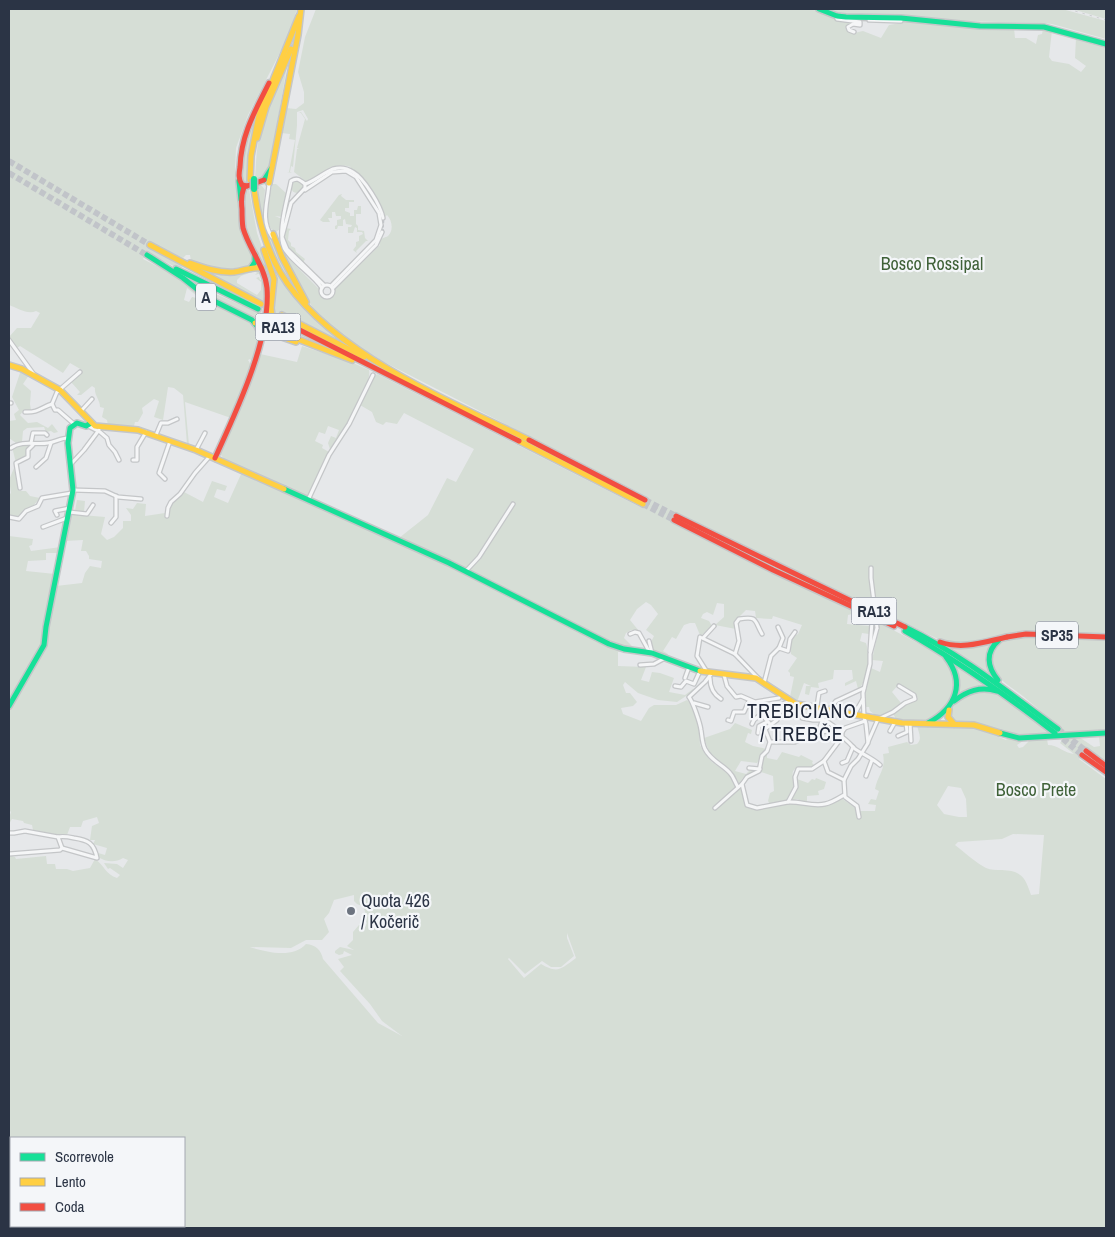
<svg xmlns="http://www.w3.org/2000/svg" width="1115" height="1237" viewBox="0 0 1115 1237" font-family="'Archivo Narrow',sans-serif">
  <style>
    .green { fill: #d6ded6; fill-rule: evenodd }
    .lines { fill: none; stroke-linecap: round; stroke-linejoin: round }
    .street-tunnel { stroke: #c1c4c9; stroke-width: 3; stroke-dasharray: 3 1.5; stroke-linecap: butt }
    .highway-tunnel { stroke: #c1c4c9; stroke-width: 6; stroke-dasharray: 6 3; stroke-linecap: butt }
    .street-casing { stroke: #c4c6c8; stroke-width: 5.5 }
    .fast-casing { stroke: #c4c6c8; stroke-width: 8 }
    .slow-casing { stroke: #c4c6c8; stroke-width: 8 }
    .jam-casing { stroke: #c4c6c8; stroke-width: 8 }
    .street { stroke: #f5f6f7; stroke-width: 3 }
    .fast { stroke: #16e098; stroke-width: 5 }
    .slow { stroke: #ffcf43; stroke-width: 5 }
    .jam { stroke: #f24e42; stroke-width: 5 }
    .rail { stroke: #cecfd2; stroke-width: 1; stroke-dasharray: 2.5 5; stroke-linecap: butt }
    .street-bridge-casing { stroke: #c4c6c8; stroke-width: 5.5; stroke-linecap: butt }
    .fast-bridge-casing { stroke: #b8bbbf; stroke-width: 9; stroke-linecap: butt }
    .street-bridge { stroke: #f5f6f7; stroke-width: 3 }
    .fast-bridge { stroke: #16e098; stroke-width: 6 }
    .poi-dot { fill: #6c737f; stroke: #f4f6f9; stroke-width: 2 }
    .labels { text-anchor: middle; stroke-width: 4.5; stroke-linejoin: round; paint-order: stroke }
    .shield { fill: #f4f6f9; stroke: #676e7b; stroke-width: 1 }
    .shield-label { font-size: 16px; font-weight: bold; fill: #2b3445 }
    .park-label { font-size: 18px; fill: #3f6138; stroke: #f4f6f9 }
    .poi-label { font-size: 18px; fill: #2b3445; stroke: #f4f6f9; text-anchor: start }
    .quarter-label { font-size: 20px; letter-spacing: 1px; fill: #1d2536; stroke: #f4f6f9 }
  </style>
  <rect width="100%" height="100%" fill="#e6e8ea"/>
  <g class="green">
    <path d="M9 9H297L288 37 248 115 236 148 235 171 237 175 242 232 240 234 243 235 254 258 248 268 219 270 191 261 190 255H186L183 258 152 243 169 257 182 266 181 270 147 252 143 259 176 276 202 297 197 296 187 288 184 300 189 302 192 297 209 301 252 323 258 332 259 339 252 362 250 359 248 360 251 365 231 418 185 402 189 445 187 444 183 395 174 388 168 387 163 420 154 417 159 401 154 399 142 408 143 413 138 422H135L134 426H108L107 420 102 417 104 408 100 407C100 400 94 395 95 388L92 386 81 395H77L80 392 71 382 82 370 70 363 63 373 20 346 17 348 9 337 17 328H31L40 313 36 311C28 315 17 308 9 305Z"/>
    <path d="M316 9H814L835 19 858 22 851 24 847 28 854 33 863 31 881 38 889 25 901 23 902 20 1014 28 1015 38H1026L1036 44 1038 35 1042 34 1043 29 1052 30 1049 57 1052 61 1069 64 1081 72 1086 66 1075 58 1076 38 1103 46 1106 48V634L1033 631 960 645 942 641 678 513 674 520 878 622 944 657 953 670 955 689 946 709 928 722 895 720V717L893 714 904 704 918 698 899 684 892 692 901 703 894 710 878 717 870 711 869 707H865V694L871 668 880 672 883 661 872 660 879 628H875L871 649 873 626 872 620 852 614 848 615 847 624 869 626V634L862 633 860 641 866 643C870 654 869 681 858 689L856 681 845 686V683L853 679 852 670H834L833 679 818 683 819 688 811 687 809 695 805 694 806 686H811L804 683 797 702 790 697 794 677 790 676V673L788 671 797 658 791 654 790 642 792 637 798 634 802 625 773 616 772 619 756 618 755 611 746 610 736 620V629L715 625 724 617V604L717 603 713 615 707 612 703 614 701 618 709 621 712 626 702 635H700L695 623H690L684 625 676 639 672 637 663 651 668 654 667 657 656 652 654 649 652 651 651 642 654 636 646 630 658 614 651 605 646 602 637 609 630 620 643 636 638 630H631L626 633 624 638 633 647 648 651 618 647 470 571 399 538 428 515 447 478 456 482 474 449 404 413 397 424 386 422 383 425 376 422 372 412 360 405 374 377 377 374 640 507 646 496 384 362 349 340 316 312 302 292 281 250 279 240 291 261 318 288 320 286 321 296 328 299 334 295 336 286 337 287 380 245 378 242C382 237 385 238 388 236 394 230 392 220 387 215L384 218C381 198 363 183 350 169L351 167C343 165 337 165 329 168L330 170 308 183 294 172 297 149H299L297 148 305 119 301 113H299L301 112 307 121 308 119 303 110 297 112V125L293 167 291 166 290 172 292 173 287 172H289L295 140 289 139 290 134 281 133 286 108 296 109 304 103V92L298 72 305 37Z"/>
    <path d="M825 9H1062L1106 21V39L1052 24 1042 23 957 21 902 15H843Z"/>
    <path d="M1072 9H1106V19Z"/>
    <path d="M287 66 270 165C265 177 258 182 245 183 239 175 242 145 246 134 249 127 253 119 257 112L249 180 255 178C256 167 256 154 258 143 263 116 275 91 287 66Z"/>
    <circle cx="297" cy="187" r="6"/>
    <path d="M272 184H276L287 194 283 217 275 216 282 219 280 229 276 232 271 229C264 214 268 200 272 184Z"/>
    <path d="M257 185 262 186 265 190 263 214 267 231 301 297C275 263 261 227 257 185Z"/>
    <path d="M249 189 257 233 273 279 270 311 286 336 276 334 266 323 269 299 267 275 245 229 243 198 245 191Z"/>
    <path d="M342 194 341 196 346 200H354V202H349V208H345V211L350 213V216H354V210H357L358 206H361V214H356V224L358 226V230L364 231 365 238 368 241H366L356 251 357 253 353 250 356 246V242L359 241V236L363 234 362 232H357V228L355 227 353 233H348V227H351L352 225 346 224 345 219 343 220V226H338L337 229H335V226L337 225V220L341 219V216H336L335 212H332V218H328L330 222H323L320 220 339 195Z"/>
    <path d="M286 228 291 229 289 231 288 240 291 243V246L295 248 296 252 305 259 303 263C292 253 281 244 286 228Z"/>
    <path d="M268 253 287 286 350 346 284 312 337 352 298 338 281 329 274 314Z"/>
    <path d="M259 268 261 273 255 275 257 273 255 271 241 276 237 280V283L257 295 261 290V282L256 278 259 277 260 280H263L264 293 261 320 259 322 208 296 186 277 216 294 256 312 262 302 257 298 204 270 215 272Z"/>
    <path d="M302 346 351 362 369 370C373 384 340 435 332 449H330L328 443 331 436 336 438 339 430 328 426 325 434 319 432 315 441 323 445 322 448 329 452 325 458 308 498 226 461 221 455V451L260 354 297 362Z"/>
    <path d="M21 370 29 375 23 384 31 391 30 404 31 410 23 411 20 415 28 423 37 422 48 428 52 424 58 432 54 433 51 431 46 432 44 427 27 428 23 431 22 442 16 443 9 438V421L16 420 14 414 19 410 12 397Z"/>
    <path d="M33 444 30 448 28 457 16 463 12 447 15 445Z"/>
    <path d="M14 468 19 491H26L30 496 40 498 33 506 26 509 17 518 9 515V495L11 493 9 480Z"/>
    <path d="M242 472 437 559 599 642 622 651 618 652V666L646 667 641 680 649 682 652 672 660 673 674 678 669 692 685 695 693 689 695 690 677 702 658 700 638 693 625 682 623 685 626 693H630L637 702 633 706 621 708 623 714 641 721 649 708 654 705H676L687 700 690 702 699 726 700 745 705 754 712 762 731 776 735 786 742 787 747 806 756 810 798 802 818 806 830 805 841 798 860 811H875L876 805 868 804 871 799 876 800 879 791 875 789C878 774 886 770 883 754L889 753 888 747 907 742 911 745 917 744C923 738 918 732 917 725 947 726 970 725 999 735V737L1006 740 1008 737 1023 741 1017 745 1019 748 1023 747 1030 740 1047 739 1048 745C1058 745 1064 753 1074 754L1060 743 1064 738 1079 737 1094 747 1100 746 1099 736 1106 735V762L1088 748 1079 759 1106 779V1228H9V855L15 857 16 859 46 856 47 864H55L56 869H67L73 871 90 868 95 859C104 865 106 875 117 878L120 875 110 868 108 869 104 863 117 864 123 868 128 860 123 858C115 863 106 862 98 857V853L105 855 107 848 93 844 95 840H90L92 826 99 823 97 817 83 821 81 827H70L67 835H53L33 830 32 825 24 823 23 821 12 819 9 824V818L11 812 9 810V708L48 645C43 631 53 600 56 586L82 583 85 573 90 566 101 568 102 561 89 559V556L86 551H81L83 540 65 541 70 514 105 517 101 534 107 540 114 537 123 528V521H131V515L126 508 133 509 137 503 146 504 145 516 165 513 164 516H168C167 505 176 499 184 492L203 502 212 481 227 486 225 491 217 489 214 497 228 503ZM948 786 961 788 966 799 967 817H959L944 814 937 805ZM1013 834 1044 835 1039 894 1031 895C1025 877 1022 871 1002 870 996 870 991 870 986 868 976 863 964 852 955 845L958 842 1002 839ZM354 895V901L357 904 362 906 365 911 364 919 367 923 365 927 359 925 353 932V940L347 946 354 950 340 947 335 951V953L339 955 343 954 344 951 352 955 338 959 344 967 340 971 370 1004 382 1021 402 1036 378 1023 323 959C321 950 316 945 306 944 293 959 266 952 250 947L291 948 306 940H322L329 932 324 919 329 913 334 900ZM567 933 576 958C561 969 558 974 541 964L524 978 508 959 509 958 525 974 542 961 551 967H561L574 956 567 938ZM11 1138H184V1226H11Z"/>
    <path d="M77 500 85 501 84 512 75 511Z"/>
    <path d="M9 536 33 539 32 545 29 546 31 551 61 547 59 553H46V560L28 561 26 571 55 574 43 643 9 704Z"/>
    <path d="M1040 637 1106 639V732L1021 737 970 723 955 722 950 718C950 698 976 686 994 692 1004 695 1011 704 1020 709 1032 716 1047 721 1060 726 1047 717 1036 707 1024 697 1010 685 982 673 994 650 997 645 1000 642 1005 640 1016 637 1028 637 1040 637Z"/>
    <path d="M995 641 991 644V675L948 647Z"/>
    <path d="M955 664H956L989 686 958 696Z"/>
    <path d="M735 723 752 730 751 734 748 733 745 742 753 746 767 749 757 763 741 761 735 771 746 774 749 771 757 770 743 778 738 784 732 772 717 761 710 754 704 738 730 729Z"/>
    <path d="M782 752 799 757 801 755 813 761 812 763 815 766C805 770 786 761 795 784L786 801 770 804 768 801 770 793 774 791 773 776 761 772 762 762 766 753 767 754V758L777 760Z"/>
    <path d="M816 778 826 782 824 789 818 791 819 795 807 796V803L797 799 790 801 797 788V779L808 783 812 779 815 780Z"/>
  </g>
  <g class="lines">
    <path class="street-tunnel" d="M382 232 383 218"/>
    <g class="highway-tunnel">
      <path d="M9 161 150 245"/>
      <path d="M9 173 145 254"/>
      <path d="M645 500 676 516"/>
      <path d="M643 504 674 520"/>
      <path d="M1058 729 1086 751"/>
      <path d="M1056 733 1082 755"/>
    </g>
    <g class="street-casing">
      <g id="street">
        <path d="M837 17V19L860 22V25L853 24 848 27 849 30 854 32"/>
        <path d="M869 20 899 21H901V18"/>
        <path d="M269 183C268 202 260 219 272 237"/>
        <path d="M305 184C315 181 323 173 333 169 340 167 347 168 353 172 364 178 381 206 383 218"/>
        <path d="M305 190 332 172 346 171 356 177 379 213 381 225 376 240 331 286"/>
        <circle cx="327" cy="291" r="6"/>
        <path d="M322 288C312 274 296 265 286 251 275 237 288 198 291 181 297 177 300 180 305 184V188L291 203 282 237 287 249 324 285"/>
        <path d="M333 288 376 245 382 232"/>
        <path d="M9 340 35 376"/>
        <path d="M9 403H11"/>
        <path d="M81 411 92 399"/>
        <path d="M25 412C38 413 42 407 52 404"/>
        <path d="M74 424 58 410H55L52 404 57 392 80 372"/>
        <path d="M88 426 100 432 107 438 109 445 115 452 119 460"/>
        <path d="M156 435 161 423H168L177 419"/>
        <path d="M31 443 33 433H45L47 435"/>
        <path d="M11 448C22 440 36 445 48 443 55 442 61 438 68 438"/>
        <path d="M196 450 205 433"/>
        <path d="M133 460H137V447L146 432"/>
        <path d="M71 464 84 450 99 430"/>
        <path d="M36 467 46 458 51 443"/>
        <path d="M165 479 159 473 170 441"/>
        <path d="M20 488 16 463 28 457V450L33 445"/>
        <path d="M73 490 105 491 118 497 141 499"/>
        <path d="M308 500 329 455 349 424 373 375"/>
        <path d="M69 512 87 514 93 505"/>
        <path d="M57 515 55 511 70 508"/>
        <path d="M167 516 168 508 171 502 180 494 195 473 210 456"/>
        <path d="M9 517 19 519 26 511 38 506 42 498 72 493"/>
        <path d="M111 523 116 517V496"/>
        <path d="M43 527 67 518"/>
        <path d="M871 568V578L874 602"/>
        <path d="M466 571 479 557 513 504"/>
        <path d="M778 627 783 638 779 648"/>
        <path d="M630 634 635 632 639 633 650 653"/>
        <path d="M703 638 714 626"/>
        <path d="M649 641 652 653"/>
        <path d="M870 651 872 621"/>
        <path d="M735 654 739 641 736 623 739 619C758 616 754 620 762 634"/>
        <path d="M640 665 654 664 665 658"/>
        <path d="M707 672 697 656 700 637 735 654 758 678"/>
        <path d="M712 673 705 682 689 697C693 702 700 723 701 730 702 736 702 743 705 749 711 761 722 764 730 773 734 777 735 783 738 787"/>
        <path d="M724 675 727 686 736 697 741 696 755 702 779 698"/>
        <path d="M685 678 689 667"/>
        <path d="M710 678C710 687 713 694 721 699"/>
        <path d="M764 683 771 656 779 648 788 651 790 639 795 632"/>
        <path d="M675 686 681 687 686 681 694 684 700 671"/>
        <path d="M762 702 761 714 770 724"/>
        <path d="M694 703 708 707"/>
        <path d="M796 704 795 708 802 718 813 720H825L842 732V737L824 761 828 772 844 780"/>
        <path d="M817 706 819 693 825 691"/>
        <path d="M830 709 836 701 864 688"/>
        <path d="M854 715 863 699"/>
        <path d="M822 719 831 710"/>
        <path d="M728 720 731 721 734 712H744L749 701"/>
        <path d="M910 723 911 741"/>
        <path d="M752 724 754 720 761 714"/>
        <path d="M800 728 813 733"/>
        <path d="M890 731 895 722"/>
        <path d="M842 732 845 728 865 721"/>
        <path d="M758 733 759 726 767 722"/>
        <path d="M818 733 822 721 818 707"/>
        <path d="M898 736 907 732 906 723"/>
        <path d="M842 737C847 740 851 745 855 749 864 755 872 758 880 765"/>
        <path d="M770 742H795L814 733 836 730"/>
        <path d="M868 742 878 719 893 712 905 703 915 699 914 695 899 686"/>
        <path d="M842 763 847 761 853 747"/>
        <path d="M749 768 760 769"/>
        <path d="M866 776 872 760"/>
        <path d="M742 784 747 805 757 808 788 802 796 787 795 777 798 769H812L824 761"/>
        <path d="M788 802C800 801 813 807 825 804 831 803 839 798 844 795"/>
        <path d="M715 808 742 784 747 777 759 771 762 756 767 751 770 742 765 729 777 720 783 704 791 701"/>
        <path d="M859 817 857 806 845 797 844 780 851 766 858 759 868 743 866 724 864 717 863 693 870 664V654L877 628"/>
        <path d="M9 833H14L25 831 58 837C63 836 69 837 74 838 88 840 94 843 97 858L62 848 60 850 9 854"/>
        <path d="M58 837 62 848"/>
      </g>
    </g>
    <g class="fast-casing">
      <g id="fast">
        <path d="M819 9 837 16 846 17 901 18 980 26 1044 27 1106 44"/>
        <path d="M264 180 271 169"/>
        <path d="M239 181 241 200"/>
        <path d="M147 255 183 278 208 298 252 320 257 326 262 337"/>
        <path d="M251 268 255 262V255"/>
        <path d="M176 269 258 309"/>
        <path d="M284 489 449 563 609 644 624 649 652 653 700 671"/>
        <path d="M905 627C961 654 1009 693 1058 729"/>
        <path d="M905 631C958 661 1007 696 1055 733"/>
        <path d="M998 680C987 667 985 652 999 640"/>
        <path d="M954 701C967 691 980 686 997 691"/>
        <path d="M9 706 44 645 46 627 73 490 68 443 70 428 77 423 86 426 91 423"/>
        <path d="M928 723C956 708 966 683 946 657"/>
        <path d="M1000 733 1019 738 1106 733"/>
      </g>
    </g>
    <g class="slow-casing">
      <g id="slow">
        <path d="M257 138 266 107 291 49"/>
        <path d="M250 180 251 156 259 115 299 16"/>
        <path d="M269 183 298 35 301 9"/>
        <path d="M254 189C258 218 265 246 280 272 327 352 448 400 529 440"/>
        <path d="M273 234 282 257 306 302"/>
        <path d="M150 245 261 304"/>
        <path d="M264 250 274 279 271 308 272 316 276 325 287 335 352 360"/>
        <path d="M190 263C204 268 219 273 234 272 244 271 252 266 262 268"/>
        <path d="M282 315 364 357"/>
        <path d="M255 323 264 322 273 334 296 342"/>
        <path d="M9 365 22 369 60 390 95 426 138 430 196 450 284 489"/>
        <path d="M519 441 643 504"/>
        <path d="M700 671 756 678 796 704 902 723 974 725 1000 733"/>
        <path d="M949 710 948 717 954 724"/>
      </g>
    </g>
    <g class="jam-casing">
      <g id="jam">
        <path d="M247 186 242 185C238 179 239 173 240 167 241 135 255 111 269 83"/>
        <path d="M280 320 519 441"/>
        <path d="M529 440 645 500"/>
        <path d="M215 458C236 412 271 339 267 288 265 267 249 249 243 228 242 222 242 215 242 209 241 201 241 195 244 187L264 180"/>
        <path d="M676 516 905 627"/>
        <path d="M674 520 773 570 894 626"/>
        <path d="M1007 637 1026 634 1106 637"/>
        <path d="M940 642C963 650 984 642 1007 637"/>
        <path d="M1086 751 1106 766"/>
        <path d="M1082 755 1106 772"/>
      </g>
    </g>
    <use href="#street" class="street"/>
    <use href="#fast" class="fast"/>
    <use href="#slow" class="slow"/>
    <use href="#jam" class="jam"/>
    <path class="rail" d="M1068 9 1106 20"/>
    <g class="street-bridge-casing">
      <path id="street-bridge" d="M874 602 877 628"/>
    </g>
    <g class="fast-bridge-casing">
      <path id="fast-bridge" d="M254 179V189"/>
    </g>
    <use href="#street-bridge" class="street-bridge"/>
    <use href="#fast-bridge" class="fast-bridge"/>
  </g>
  <circle class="poi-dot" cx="351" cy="911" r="5"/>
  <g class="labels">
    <g class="shield">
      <rect x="196" y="283.5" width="20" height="27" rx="4"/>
      <rect x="255.5" y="313.5" width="45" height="27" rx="4"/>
      <rect x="851.5" y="597.5" width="45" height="27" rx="4"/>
      <rect x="1036" y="621.5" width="42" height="27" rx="4"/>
    </g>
    <g class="shield-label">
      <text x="206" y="303">A</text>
      <text x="278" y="333">RA13</text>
      <text x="874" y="617">RA13</text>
      <text x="1057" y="641">SP35</text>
    </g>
    <g class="park-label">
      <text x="932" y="270">Bosco Rossipal</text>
      <text x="1036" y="796">Bosco Prete</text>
    </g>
    <g class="poi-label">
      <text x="361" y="907">Quota 426<tspan x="361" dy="21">/ Kočerič</tspan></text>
    </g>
    <g class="quarter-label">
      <text x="802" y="718">TREBICIANO<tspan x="802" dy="23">/ TREBČE</tspan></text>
    </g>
  </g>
  <rect width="1115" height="1237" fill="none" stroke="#2b3445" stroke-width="20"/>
  <rect x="10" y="1137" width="175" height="90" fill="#f4f6f9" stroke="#a4a8b1"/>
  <rect x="20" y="1153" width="25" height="8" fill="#16e098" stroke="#a4a8b1"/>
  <text x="55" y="1162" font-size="15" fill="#2b3445">Scorrevole</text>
  <rect x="20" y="1178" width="25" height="8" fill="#ffcf43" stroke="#a4a8b1"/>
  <text x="55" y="1187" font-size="15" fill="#2b3445">Lento</text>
  <rect x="20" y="1203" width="25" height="8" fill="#f24e42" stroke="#a4a8b1"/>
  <text x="55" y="1212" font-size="15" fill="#2b3445">Coda</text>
</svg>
